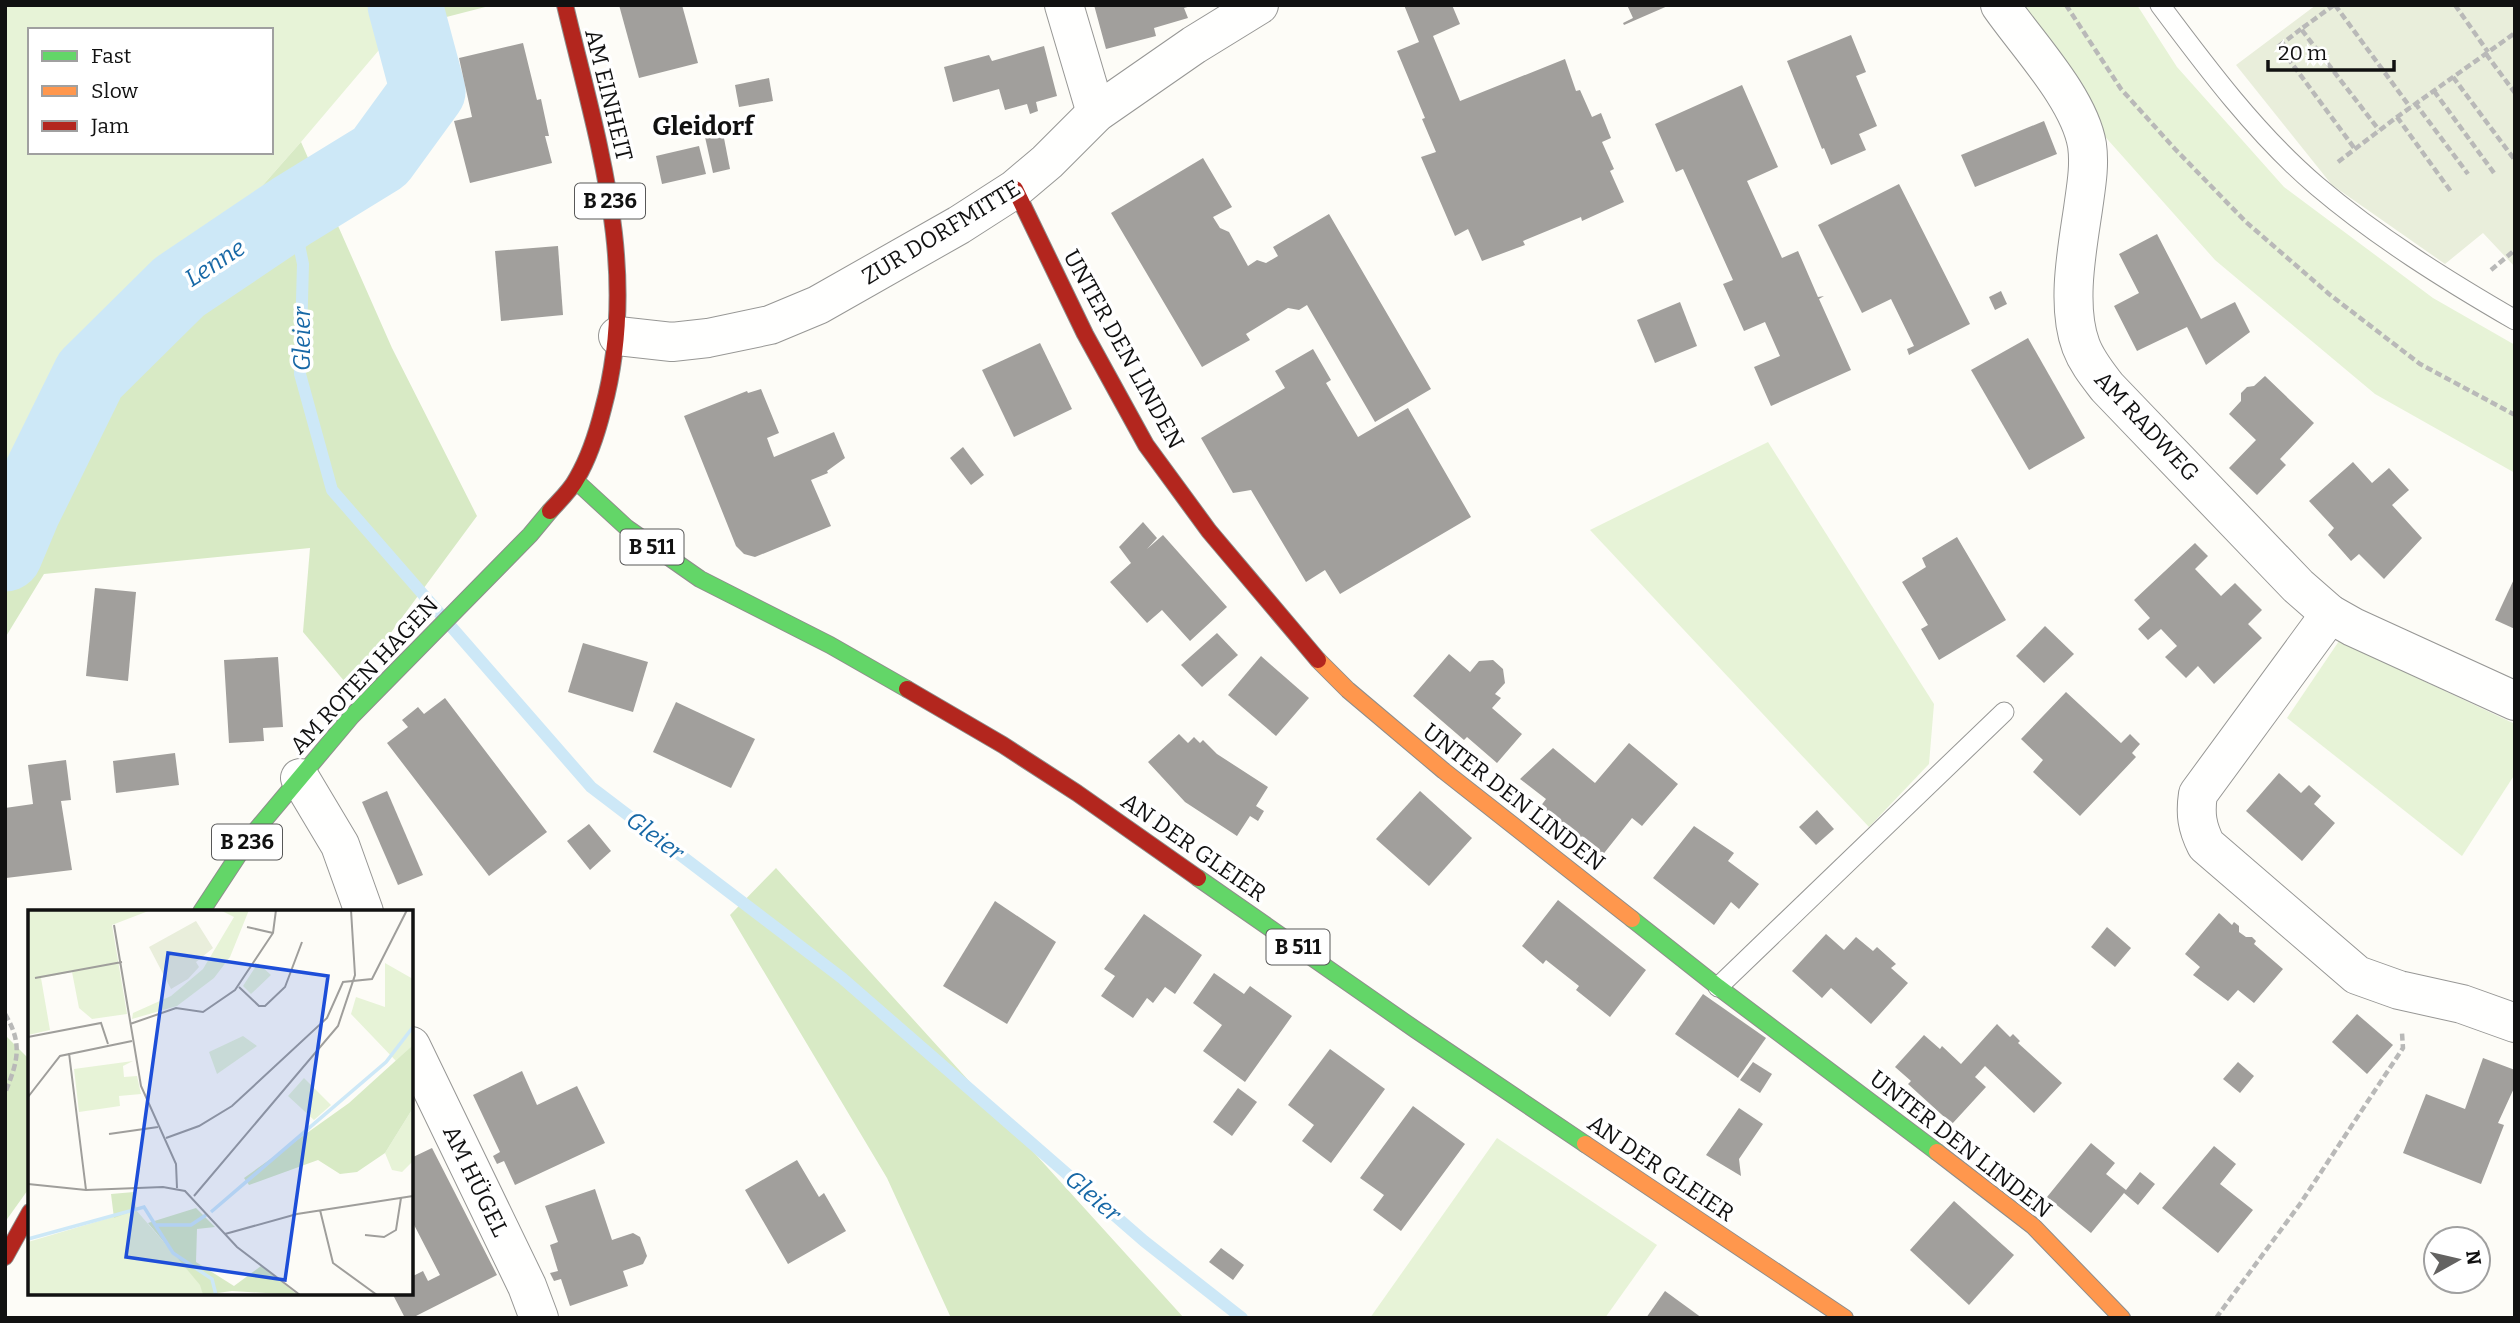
<svg xmlns="http://www.w3.org/2000/svg" width="2520" height="1323" viewBox="0 0 2520 1323" font-family="Bitter,serif">
  <style>
    .green { fill: #e7f3d7; fill-rule: evenodd }
    .forest { fill: #d8eac5 }
    .cemetery { fill: #e9eedb }
    .lines { fill: none; stroke-linecap: round; stroke-linejoin: round }
    .stream { stroke: #cde8f7; stroke-width: 12 }
    .river { stroke: #cde8f7; stroke-width: 75 }
    .building { fill: #a19f9c }
    .lane-casing { stroke: #979795; stroke-width: 21 }
    .street-casing { stroke: #979795; stroke-width: 40 }
    .fast-casing { stroke: #8e8d8b; stroke-width: 18 }
    .slow-casing { stroke: #8e8d8b; stroke-width: 18 }
    .jam-casing { stroke: #8e8d8b; stroke-width: 18 }
    .path { stroke: #b9b9b8; stroke-width: 4.5; stroke-dasharray: 7 3.5; stroke-linecap: butt }
    .lane { stroke: #fffffe; stroke-width: 19 }
    .street { stroke: #fffffe; stroke-width: 38 }
    .fast { stroke: #63d668; stroke-width: 16 }
    .slow { stroke: #ff974d; stroke-width: 16 }
    .jam { stroke: #b3261e; stroke-width: 16 }
    .labels { text-anchor: middle; stroke-width: 7; stroke-linejoin: round; paint-order: stroke }
    .shield { fill: #fff; stroke: #585858; stroke-width: 2 }
    .shield-label { font-size: 21px; font-weight: bold; fill: #111 }
    .street-label { font-size: 23px; fill: #111; stroke: #fff }
    .water-label { font-size: 24px; font-style: italic; fill: #1768a6; stroke: #fff }
    .quarter-label { font-size: 26px; font-weight: bold; fill: #111; stroke: #fff }
    .inset-river { fill: none; stroke: #cde8f7; stroke-width: 3.5 }
    .inset-road { fill: none; stroke: #9f9e9b; stroke-width: 2 }
    .view { fill: #1d4ed8; fill-opacity: 0.15; stroke: #1d4ed8; stroke-width: 3.5 }
    .inset-edge { fill: none; stroke: #111; stroke-width: 3.5 }
  </style>
  <rect width="100%" height="100%" fill="#fdfcf7"/>
  <g class="green">
    <path d="M5 5H382L396 30 301 142 5 477ZM30 30H271V152H30Z"/>
    <path d="M2025 5H2137L2177 67 2284 187 2433 298 2515 345V473L2375 394 2215 260 2100 131Z"/>
    <path d="M1768 442 1934 704 1929 764 1869 827 1590 530Z"/>
    <path d="M2339 641 2515 724V774L2462 856 2287 718Z"/>
    <path d="M1497 1138 1657 1245 1605 1318H1370Z"/>
  </g>
  <g class="forest">
    <path d="M382 5H493L396 30Z"/>
    <path d="M301 142 392 348 477 516 350 688 303 632 310 548 44 574 5 638V478Z"/>
    <path d="M776 868 1184 1318H951L887 1178 730 915Z"/>
    <path d="M5 1035 30 1060V1187L5 1222Z"/>
  </g>
  <path class="cemetery" d="M2316 5H2515V267L2483 233 2445 264 2332 185 2236 65Z"/>
  <g class="lines">
    <path class="stream" d="M292 211 303 264 300 374 332 490 591 787 842 978 1144 1241 1242 1318"/>
    <path class="river" d="M5 554 23 511 90 375 179 287 292 211 380 157 428 91 405 5"/>
  </g>
  <g class="building">
    <path d="M619 5H682L698 63 639 78Z"/>
    <path d="M1094 5H1191V6L1184 8 1188 18 1154 28 1156 36 1106 49Z"/>
    <path d="M1404 5H1452L1460 24 1433 36 1460 101 1565 59 1576 91 1580 90 1592 117 1601 113 1611 138 1602 142 1614 169 1610 171 1624 202 1582 221 1581 217 1523 241 1525 245 1482 261 1468 229 1455 236 1421 157 1436 152 1422 119 1425 118 1397 51 1419 42Z"/>
    <path d="M1627 5H1670L1624 25 1623 23 1633 18Z"/>
    <path d="M1851 35 1866 72 1856 76 1877 126 1859 134 1866 150 1831 165 1824 148 1822 149 1787 61Z"/>
    <path d="M523 43 537 100 541 99 549 136H545L552 163 470 183 454 121 472 117 459 58Z"/>
    <path d="M1044 46 1057 96 1036 102 1038 111 1030 114 1027 104 1005 110 999 89 953 102 944 67 989 55 992 61Z"/>
    <path d="M769 78 773 101 739 107 735 85Z"/>
    <path d="M1742 85 1778 167 1747 181 1782 258 1798 251 1818 297 1824 296 1819 299 1851 370 1771 406 1754 367 1780 356 1765 322 1744 331 1723 284 1733 280 1683 169 1676 172 1655 124Z"/>
    <path d="M2044 121 2057 154 1975 187 1961 155Z"/>
    <path d="M723 133 730 169 713 173 705 137Z"/>
    <path d="M699 146 706 174 662 184 656 156Z"/>
    <path d="M1203 158 1232 207 1213 217 1220 228 1229 232 1248 266 1257 260 1266 263 1278 256 1273 247 1329 214 1431 389 1375 422 1307 305 1299 310 1288 308 1246 334 1250 340 1202 367 1111 213Z"/>
    <path d="M1899 184 1970 324 1909 355 1907 349 1914 346 1891 299 1862 313 1818 225Z"/>
    <path d="M2157 234 2201 319 2235 302 2250 332 2206 365 2187 327 2137 351 2114 306 2139 293 2119 254Z"/>
    <path d="M558 246 563 315 501 321 495 251Z"/>
    <path d="M2001 291 2007 304 1995 310 1989 297Z"/>
    <path d="M1680 302 1697 346 1655 363 1637 320Z"/>
    <path d="M2028 338 2085 438 2029 470 1971 370Z"/>
    <path d="M1040 343 1072 409 1014 437 982 370Z"/>
    <path d="M1313 349 1331 380 1326 383 1358 437 1408 408 1471 517 1340 594 1325 570 1306 582 1251 490 1233 493 1201 438 1285 388 1275 371Z"/>
    <path d="M2265 376 2314 423 2280 459 2286 465 2257 495 2229 468 2256 440 2229 414 2241 401V393L2247 387 2254 386Z"/>
    <path d="M761 389 779 433 767 438 774 457 834 432 845 458 827 471 828 473 811 480 831 526 755 557 744 554 736 546 684 416 747 391 748 393Z"/>
    <path d="M963 447 984 475 971 485 950 458Z"/>
    <path d="M2353 462 2372 483 2389 468 2409 490 2392 505 2422 538 2384 579 2359 554 2351 561 2328 535 2334 528 2309 501Z"/>
    <path d="M1143 522 1157 538 1147 549 1163 535 1227 607 1190 641 1162 610 1147 623 1110 582 1131 563 1119 547Z"/>
    <path d="M1957 537 2006 620 1939 660 1921 629 1928 625 1902 582 1926 567 1922 558Z"/>
    <path d="M2195 543 2208 556 2195 569 2221 596 2235 583 2262 610 2248 624 2262 638 2214 684 2198 666 2186 678 2165 657 2177 646 2161 629 2148 640 2138 629 2150 618 2134 600Z"/>
    <path d="M2515 577V629L2495 620Z"/>
    <path d="M95 588 136 592 128 681 86 676Z"/>
    <path d="M2045 626 2074 654 2044 683 2016 656Z"/>
    <path d="M1217 633 1238 655 1202 687 1181 665Z"/>
    <path d="M583 643 648 662 633 712 568 692Z"/>
    <path d="M1449 654 1470 672 1479 661 1493 660 1503 669 1505 683 1495 694 1501 698 1492 708 1522 734 1497 763 1467 737 1464 740 1413 696Z"/>
    <path d="M1261 656 1309 698 1276 736 1228 695Z"/>
    <path d="M278 657 283 727 263 728 264 741 229 743 224 660Z"/>
    <path d="M2066 692 2121 743 2130 734 2140 744 2132 753 2136 757 2080 816 2033 772 2043 760 2021 739Z"/>
    <path d="M445 698 547 832 489 876 387 743 408 727 402 720 418 707 424 714Z"/>
    <path d="M676 702 755 739 731 788 653 752Z"/>
    <path d="M1179 734 1188 743 1194 737 1200 743 1203 740 1217 754 1268 787 1256 806 1264 811 1258 821 1250 816 1237 836 1185 802 1148 762Z"/>
    <path d="M1629 743 1678 784 1642 826 1632 818 1601 857 1540 807 1546 799 1520 779 1553 748 1595 783Z"/>
    <path d="M175 753 179 785 116 793 113 761Z"/>
    <path d="M66 760 71 800 61 801 72 870 6 878 5 808 33 804 28 765Z"/>
    <path d="M2279 773 2301 793 2309 785 2321 796 2314 804 2335 823 2302 861 2246 811Z"/>
    <path d="M387 791 423 875 398 885 362 802Z"/>
    <path d="M1420 791 1472 838 1429 886 1376 839Z"/>
    <path d="M1817 810 1834 829 1816 845 1799 827Z"/>
    <path d="M589 824 611 851 590 870 567 841Z"/>
    <path d="M1694 826 1734 853 1728 861 1759 884 1739 909 1731 902 1714 925 1653 878Z"/>
    <path d="M1558 900 1646 970 1610 1017 1576 990 1579 986 1546 960 1543 964 1522 946Z"/>
    <path d="M995 901 1056 942 1007 1024 943 986Z"/>
    <path d="M2219 913 2232 925 2234 922 2239 926V932L2246 937H2252L2256 941 2254 944 2283 969 2254 1003 2238 990 2228 1001 2193 975 2200 967 2185 954Z"/>
    <path d="M1144 914 1202 955 1175 994 1165 987 1153 1003 1147 998 1133 1018 1101 996 1115 976 1104 969Z"/>
    <path d="M2107 927 2131 948 2115 967 2091 947Z"/>
    <path d="M1826 934 1844 950 1856 937 1873 951 1877 947 1896 964 1891 968 1908 983 1871 1024 1831 988 1822 998 1792 971Z"/>
    <path d="M1214 973 1244 994 1250 986 1292 1016 1245 1082 1203 1051 1222 1025 1193 1003Z"/>
    <path d="M1703 994 1766 1038 1738 1078 1675 1034Z"/>
    <path d="M2357 1014 2393 1045 2367 1074 2332 1042Z"/>
    <path d="M1997 1024 2010 1037 2013 1034 2020 1041 2018 1043 2062 1083 2034 1113 1985 1066 1975 1077 1986 1087 1952 1124 1908 1084 1911 1081 1895 1067 1924 1035 1940 1049 1942 1046 1961 1064Z"/>
    <path d="M1330 1049 1385 1089 1331 1163 1302 1141 1314 1125 1288 1105Z"/>
    <path d="M2483 1058 2515 1070V1086L2498 1123 2504 1125 2481 1184 2403 1153 2426 1094 2465 1109Z"/>
    <path d="M1753 1062 1772 1074 1760 1093 1740 1080Z"/>
    <path d="M2238 1062 2254 1076 2240 1093 2223 1079Z"/>
    <path d="M522 1071 537 1105 577 1086 605 1143 515 1185 504 1161 497 1164 493 1156 500 1152 473 1095Z"/>
    <path d="M1238 1088 1257 1102 1232 1136 1213 1122Z"/>
    <path d="M1413 1106 1465 1144 1401 1231 1373 1210 1384 1195 1360 1178Z"/>
    <path d="M1739 1108 1763 1124 1739 1159 1741 1176 1706 1155Z"/>
    <path d="M2091 1143 2115 1163 2106 1174 2126 1190 2140 1172 2155 1184 2138 1205 2124 1193 2091 1233 2047 1197Z"/>
    <path d="M2214 1146 2236 1164 2220 1184 2253 1210 2218 1253 2162 1208Z"/>
    <path d="M432 1148 497 1275 412 1318H405L392 1293H411V1277L423 1271 428 1281 440 1275 411 1219V1158Z"/>
    <path d="M797 1160 819 1197 824 1193 846 1231 788 1264 745 1190Z"/>
    <path d="M595 1189 612 1240 633 1233 640 1237 647 1256 643 1264 623 1271 628 1286 570 1306 561 1279 554 1281 550 1273 558 1271 550 1245 558 1242 545 1206Z"/>
    <path d="M1954 1201 2014 1255 1969 1305 1910 1250Z"/>
    <path d="M1221 1248 1244 1265 1233 1280 1209 1262Z"/>
    <path d="M1665 1291 1702 1318H1646Z"/>
  </g>
  <g class="lines">
    <g class="lane-casing">
      <g id="lane">
        <path d="M2160 5C2207 68 2257 135 2317 186 2377 237 2446 280 2515 320"/>
        <path d="M1718 987 2004 712"/>
      </g>
    </g>
    <g class="street-casing">
      <g id="street">
        <path d="M1064 5 1096 113"/>
        <path d="M2000 5C2027 44 2079 98 2087 145 2090 166 2086 187 2083 209 2077 250 2066 306 2081 346 2087 362 2097 374 2107 387L2298 586 2330 614 2353 627 2515 701"/>
        <path d="M618 336 672 342 708 338 770 325 818 305 959 225 1015 189 1047 162 1096 113 1194 45 1259 5"/>
        <path d="M2330 614 2198 794C2195 814 2197 827 2206 845L2357 975 2399 990 2462 1004 2515 1023"/>
        <path d="M300 778 340 845 364 912"/>
        <path d="M411 1046 527 1286 539 1318"/>
      </g>
    </g>
    <g class="fast-casing">
      <g id="fast">
        <path d="M576 481 627 528 700 579 830 645 907 689"/>
        <path d="M1198 878 1416 1030 1585 1144"/>
        <path d="M201 912 251 836 351 717 530 535 550 511"/>
        <path d="M1632 919 1718 987 1937 1152"/>
      </g>
    </g>
    <g class="slow-casing">
      <g id="slow">
        <path d="M1318 660 1348 690 1444 771 1632 919"/>
        <path d="M1585 1144 1845 1318"/>
        <path d="M1937 1152 2033 1226 2122 1318"/>
      </g>
    </g>
    <g class="jam-casing">
      <g id="jam">
        <path d="M1015 189 1085 334 1146 445 1209 531 1318 660"/>
        <path d="M550 511C559 501 571 490 577 478 590 456 597 433 603 409 641 270 597 140 565 5"/>
        <path d="M907 689 1003 745 1077 793 1198 878"/>
        <path d="M5 1257 30 1212"/>
      </g>
    </g>
    <g class="path">
      <path d="M2066 5 2121 89 2175 149 2246 222 2329 294 2420 364 2515 415"/>
      <path d="M2334 5 2301 29 2379 130"/>
      <path d="M2335 5 2410 107"/>
      <path d="M2455 5 2488 52"/>
      <path d="M2301 29 2279 46 2355 149"/>
      <path d="M2486 54 2515 93"/>
      <path d="M2453 77 2514 159"/>
      <path d="M2434 91 2494 173"/>
      <path d="M2415 103 2468 174"/>
      <path d="M2397 117 2452 193"/>
      <path d="M2338 162 2397 117 2515 33"/>
      <path d="M2491 270 2515 250"/>
      <path d="M5 1014C23 1044 18 1061 5 1093"/>
      <path d="M2216 1318 2300 1204 2403 1048 2402 1033"/>
    </g>
    <use href="#lane" class="lane"/>
    <use href="#street" class="street"/>
    <use href="#fast" class="fast"/>
    <use href="#slow" class="slow"/>
    <use href="#jam" class="jam"/>
  </g>
  <g class="labels">
    <g class="shield">
      <rect x="575" y="183.5" width="70" height="35" rx="5"/>
      <rect x="620.5" y="529.5" width="63" height="35" rx="5"/>
      <rect x="212" y="824.5" width="70" height="35" rx="5"/>
      <rect x="1266.5" y="929.5" width="63" height="35" rx="5"/>
    </g>
    <g class="shield-label">
      <text x="610" y="208">B 236</text>
      <text x="652" y="554">B 511</text>
      <text x="247" y="849">B 236</text>
      <text x="1298" y="954">B 511</text>
    </g>
    <g class="street-label">
      <text transform="translate(609 95) rotate(76)" y="8">AM EINHEIT</text>
      <text transform="translate(941 232) rotate(-31)" y="8">ZUR DORFMITTE</text>
      <text transform="translate(1124 349) rotate(61)" y="8">UNTER DEN LINDEN</text>
      <text transform="translate(2147 426) rotate(47)" y="8">AM RADWEG</text>
      <text transform="translate(364 675) rotate(-47)" y="8">AM ROTEN HAGEN</text>
      <text transform="translate(1514 797) rotate(38)" y="8">UNTER DEN LINDEN</text>
      <text transform="translate(1194 847) rotate(35)" y="8">AN DER GLEIER</text>
      <text transform="translate(1961 1144) rotate(38)" y="8">UNTER DEN LINDEN</text>
      <text transform="translate(1661 1168) rotate(34)" y="8">AN DER GLEIER</text>
      <text transform="translate(476 1181) rotate(64)" y="8">AM HÜGEL</text>
    </g>
    <g class="water-label">
      <text transform="translate(215 263) rotate(-33)" y="8">Lenne</text>
      <text transform="translate(302 339) rotate(-90)" y="8">Gleier</text>
      <text transform="translate(655 836) rotate(37)" y="8">Gleier</text>
      <text transform="translate(1093 1196) rotate(41)" y="8">Gleier</text>
    </g>
    <g class="quarter-label">
      <text x="703" y="135">Gleidorf</text>
    </g>
  </g>
  <g transform="translate(28 910)">
    <rect width="385" height="385" fill="#fdfcf7"/>
    <path d="M0 0H123L84 15 99 104 64 109 51 98 44 62 13 68 22 120 0 125ZM192 0H221L202 47 186 68 149 96 104 109 105 103 143 86 175 59 206 7ZM230 53 243 65 223 84 215 76ZM357 53 385 69V135L368 151 323 104 328 87 357 97ZM215 126 229 136 189 164 181 142ZM105 151 95 156 96 167 109 166 113 184 91 186 92 196 51 202 46 159ZM276 168 303 195 286 210 260 186ZM385 198V251L374 262 364 260 357 243ZM108 300 173 375 175 385H0V332Z" fill="#e7f3d7"/>
    <path d="M385 135V198L357 243 329 262 312 264 290 250 221 275 216 268 321 193ZM106 282 108 300 86 308 83 284ZM168 298 187 317 169 319 168 352 206 376 233 356 270 385 204 381 175 385 172 375 120 313Z" fill="#d8eac5"/>
    <path d="M168 11 185 38 168 52 171 57 160 69 143 79 121 37Z" fill="#e9eedb"/>
    <path class="inset-river" d="M183 302 358 152 385 117M128 315H163L178 305M0 329 116 297 145 343 184 369 188 385"/>
    <path class="inset-road" d="M86 15 113 176 148 254 149 278M219 17 245 23M7 68 94 52M211 77 231 96H237L257 77 274 32M102 114 148 98 175 102 207 80 245 23 248 0M0 127 73 113 80 134M41 143 58 280M0 187 32 146 104 131M81 224 130 217M138 228 171 216 204 196 299 108 315 72 344 69 379 0M0 274 58 280 135 277 157 281 209 337 272 385M166 286 310 116 327 65 323 0M292 300 305 353 349 385M197 324 269 304 385 286M337 325 356 327 368 320 373 288"/>
    <path class="view" d="M140 43 300 66 257 370 98 347Z"/>
    <rect width="385" height="385" class="inset-edge"/>
  </g>
  <rect width="2520" height="1323" fill="none" stroke="#111111" stroke-width="14"/>
  <rect x="28" y="28" width="245" height="126" fill="#ffffff" stroke="#a0a0a0" stroke-width="2"/>
  <rect x="42" y="51" width="35" height="10" fill="#63d668" stroke="#a0a0a0" stroke-width="2"/>
  <text x="91" y="63" font-size="21" fill="#111111">Fast</text>
  <rect x="42" y="86" width="35" height="10" fill="#ff974d" stroke="#a0a0a0" stroke-width="2"/>
  <text x="91" y="98" font-size="21" fill="#111111">Slow</text>
  <rect x="42" y="121" width="35" height="10" fill="#b3261e" stroke="#a0a0a0" stroke-width="2"/>
  <text x="91" y="133" font-size="21" fill="#111111">Jam</text>
  <g transform="translate(2457 1260) rotate(82)"><circle r="33" fill="#ffffff" stroke="#a0a0a0" stroke-width="2"/>
  <path d="M0-5L12 26L0 18L-12 26Z" fill="#646362"/>
  <text y="-10" font-size="19" font-weight="bold" text-anchor="middle" fill="#111111">N</text>
  </g>
  <path d="M2268 60v10h126v-10" fill="none" stroke="#111111" stroke-width="3.5"/>
  <text x="2278" y="60" font-size="21" fill="#111111" stroke="#ffffff" stroke-width="5" paint-order="stroke">20 m</text>
</svg>
